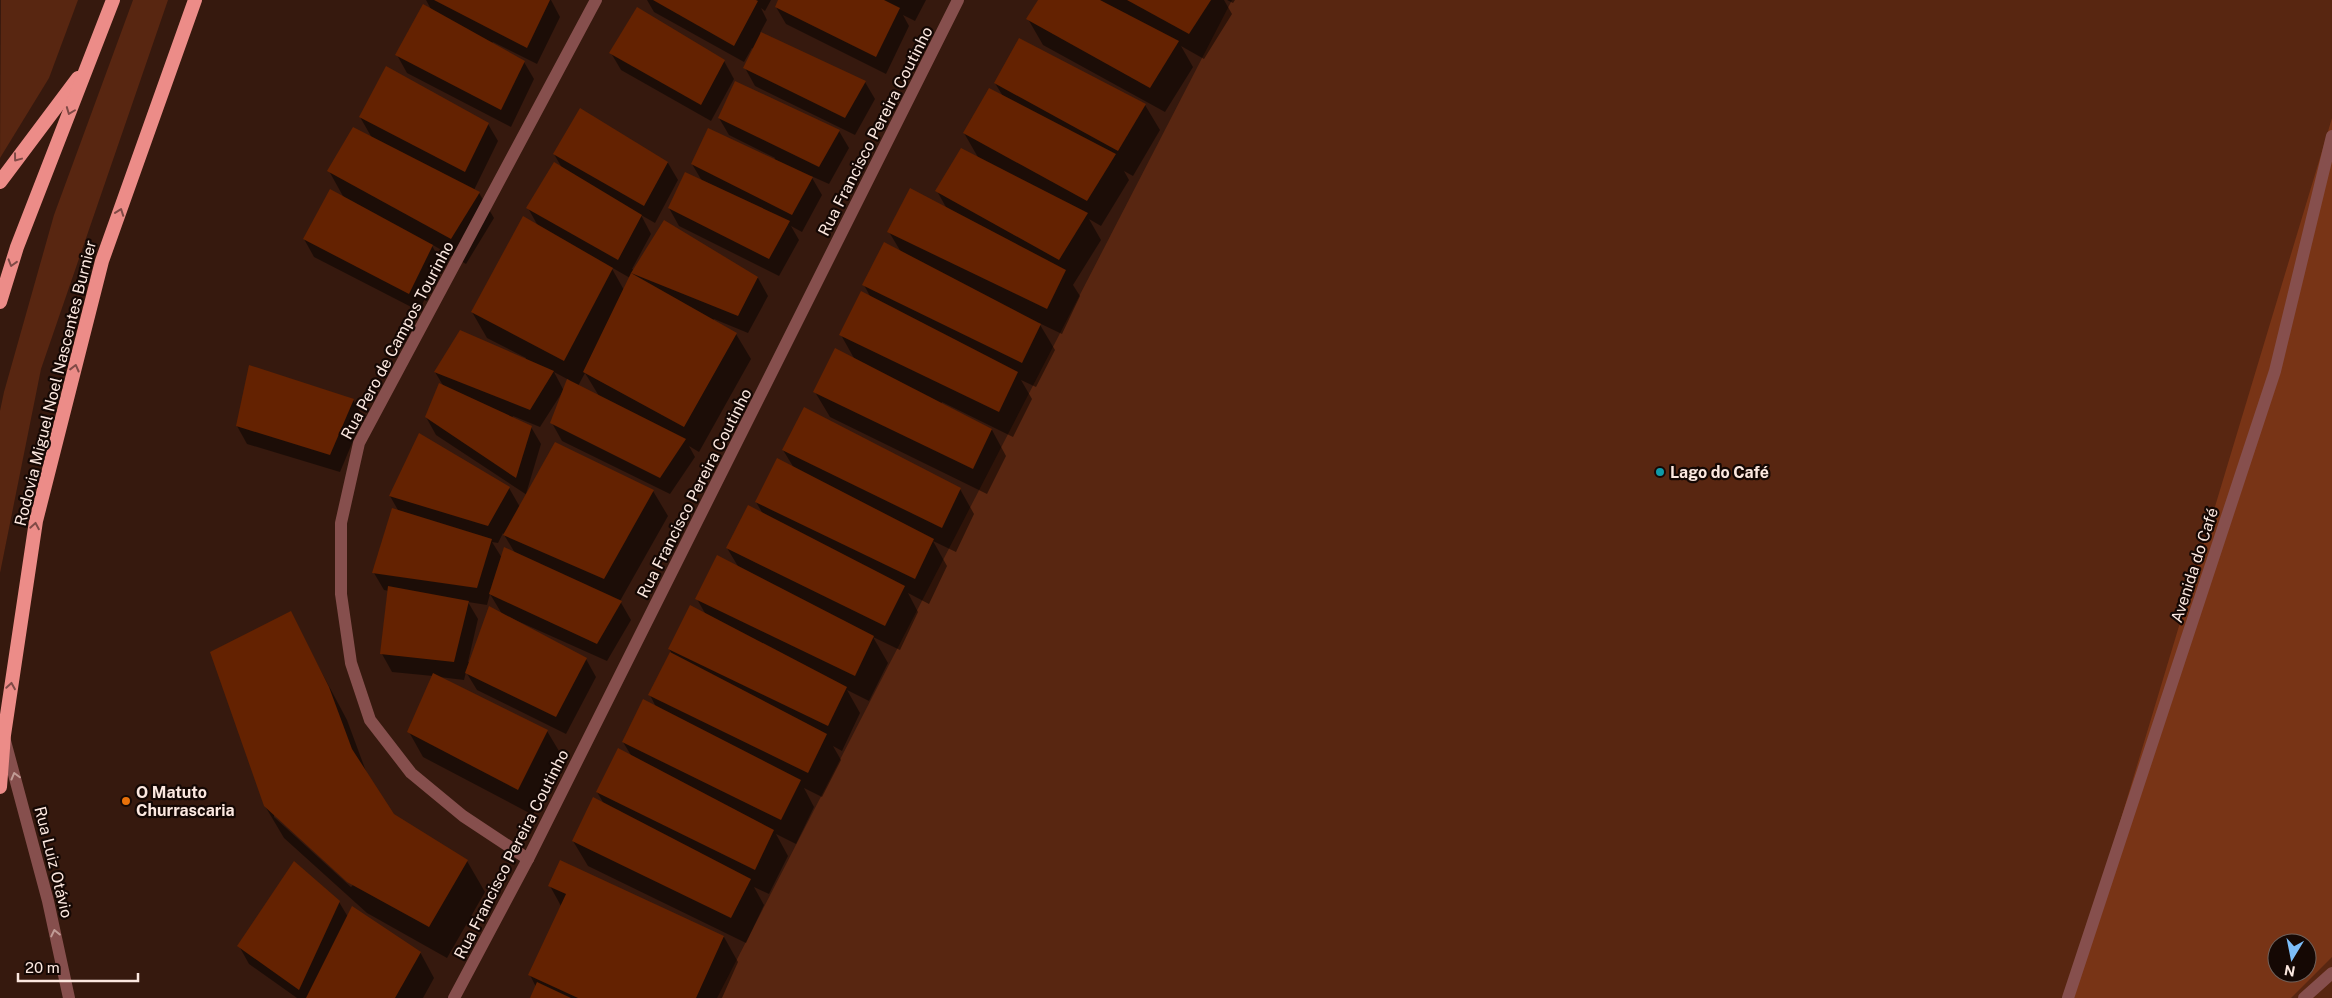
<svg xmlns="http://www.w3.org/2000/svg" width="2332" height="998" viewBox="0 0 2332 998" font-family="'Public Sans',sans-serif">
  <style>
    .green { fill: #582611; fill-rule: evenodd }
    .forest { fill: #783416; fill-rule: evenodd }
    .shadow { fill: #0007; fill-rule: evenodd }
    .building { fill: #642201 }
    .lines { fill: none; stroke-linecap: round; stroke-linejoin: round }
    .service { stroke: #864f4d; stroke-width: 12 }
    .minor { stroke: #864f4d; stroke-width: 12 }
    .trunk { stroke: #ec8c88; stroke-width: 14 }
    .oneway { stroke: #804a46 }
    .oneway2 { stroke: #c19c96 }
    .culture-dot { fill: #0f9aa8; stroke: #150804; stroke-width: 2 }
    .food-dot { fill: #e8710a; stroke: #150804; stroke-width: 2 }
    .labels { text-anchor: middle; stroke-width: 4.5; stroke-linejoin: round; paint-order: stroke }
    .street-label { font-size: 16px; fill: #fce8e0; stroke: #150804 }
    .poi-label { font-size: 16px; font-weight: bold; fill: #fce8e0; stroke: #150804; text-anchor: start }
  </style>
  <rect width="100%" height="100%" fill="#36190e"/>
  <g class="green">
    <path d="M1 0H78L49 78 0 158Z"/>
    <path d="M133 0H168L41 369 0 573V411L4 392 54 215Z"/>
    <path d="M1232 0H2332V998H717ZM2277 943H2307V973H2277Z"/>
  </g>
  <path class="forest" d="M2332 118V957L2291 998H2067ZM2277 943H2307V973H2277Z"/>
  <g class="shadow">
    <path d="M426 0H551L560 17 537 64 493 42 491 44 524 62 534 79 511 127 407 73 397 55 432 11Z"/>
    <path d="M647 0H771L765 11 761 8 767 20 760 33 865 82 875 99 855 135 755 86 745 68 754 49 752 48 744 62 654 12Z"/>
    <path d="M779 0H926L915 21 903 15 909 26 886 74 786 24 776 7Z"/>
    <path d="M1039 0H1224L1232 14 1204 59 1181 46 1193 67 1165 112 1043 45 1028 19Z"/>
    <path d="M1227 0H1235L1233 3Z"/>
    <path d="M611 53 724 61 734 79 711 121 621 70Z"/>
    <path d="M995 83 1145 105 1160 130 1133 176 1124 171 1129 180 1101 226 1089 219 1101 240 1073 285 1080 296 1062 334 1039 323 1055 350 1036 387 1021 380 1032 399 1013 437 942 402 941 404 992 430 1006 456 987 494 830 417 815 392 855 360 841 335 871 298 864 285 901 252 889 232 947 209 937 191 979 159 964 133 1004 98Z"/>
    <path d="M360 117 488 124 498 141 474 190 479 193 494 218 466 264 431 244 442 263 419 311 314 257 304 239 344 198 329 171 372 138Z"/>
    <path d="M719 118 839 131 849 148 829 184 811 176 822 195 802 232 791 226 799 240 779 276 679 226 669 208 702 181 692 164 774 160 775 158 729 135Z"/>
    <path d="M554 154 668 163 678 180 655 223 641 215 651 234 632 269 634 270 665 222 758 278 768 296 748 333 714 319 713 321 736 334 751 359 699 452 689 446 695 457 670 494 562 441 552 423 563 391 540 427 513 416 512 418 531 427 541 444 526 494 653 491 668 516 620 601 631 620 607 661 502 614 490 594 487 605 468 602 478 619 468 662 586 659 596 677 566 734 477 690 466 672 464 680 439 677 547 731 562 756 533 815 423 757 409 732 433 676 392 672 382 654 389 591 384 590 374 573 399 512 390 496 509 488 520 507 527 495 436 435 426 417 444 387 435 372 525 360 526 358 487 338 472 312 538 226 528 208 562 168ZM611 267 630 278 624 290ZM554 372 569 380 564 391ZM585 373 599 396 578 386ZM503 533 515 553 502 558 492 542 498 543Z"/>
    <path d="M353 400 363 417 340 472 247 444 237 426Z"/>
    <path d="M783 450 960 489 974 514 956 552 933 541 947 566 929 604 908 593 918 612 900 650 873 637 888 663 869 701 847 690 860 713 842 751 833 746 841 760 822 797 804 788 814 807 796 844 776 834 788 856 769 894 754 887 764 905 746 943 588 866 573 841 604 804 597 792 632 757 623 742 656 707 650 695 671 652 669 649 706 615 697 599 739 568 727 548 763 514 756 502 794 468Z"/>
    <path d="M290 613 347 720 367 774 393 815 467 861 485 892 447 958 367 913 284 838 265 806ZM274 813 353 885 351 887 274 817Z"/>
    <path d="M550 886 724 937 738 962 722 998H531L536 987 530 975 561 906Z"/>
    <path d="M339 902 348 917 420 952 434 978 423 998H297L249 964 239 946Z"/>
  </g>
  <g class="building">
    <path d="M434 0H550L527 48Z"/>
    <path d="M653 0H756L758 1 734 46Z"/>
    <path d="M778 0H884L900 8 876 57 775 7Z"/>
    <path d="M1038 0H1100L1179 41 1150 88 1026 19Z"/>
    <path d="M1127 0H1211L1189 34Z"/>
    <path d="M423 4 525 61 501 110 395 55Z"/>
    <path d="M637 7 725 60 701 105 609 53Z"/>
    <path d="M761 32 866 81 845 118 743 68Z"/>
    <path d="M1019 38 1146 104 1118 151 994 83Z"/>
    <path d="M386 66 489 123 465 172 359 117Z"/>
    <path d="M735 81 840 130 819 167 718 118Z"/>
    <path d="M989 88 1116 154 1087 201 963 133Z"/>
    <path d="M580 108 668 162 644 206 553 154Z"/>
    <path d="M353 127 480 192 451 239 327 171Z"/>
    <path d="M708 128 813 177 792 215 691 164Z"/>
    <path d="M961 148 1088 213 1059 260 935 191Z"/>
    <path d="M554 162 642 215 618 260 526 208Z"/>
    <path d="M685 172 790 221 769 259 668 208Z"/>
    <path d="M910 188 1066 270 1047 309 887 232Z"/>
    <path d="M330 189 433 245 409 294 303 239Z"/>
    <path d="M523 216 613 268 564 361 471 312Z"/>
    <path d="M664 220 758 277 738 316 631 273 737 333 684 427 583 372 631 273Z"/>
    <path d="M884 242 1041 324 1022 363 862 285Z"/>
    <path d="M861 291 1018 372 999 412 839 335Z"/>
    <path d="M460 330 554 371 530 410 434 372Z"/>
    <path d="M835 348 992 429 973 469 813 392Z"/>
    <path d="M249 365 354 399 330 455 236 426Z"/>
    <path d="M567 379 686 439 660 478 550 423Z"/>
    <path d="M439 383 532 426 516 478 425 417Z"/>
    <path d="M804 407 961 488 942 528 782 450Z"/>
    <path d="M419 433 510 487 488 526 389 496Z"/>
    <path d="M555 442 654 490 604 579 503 535Z"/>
    <path d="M777 458 934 539 915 579 755 502Z"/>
    <path d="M748 505 905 586 885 626 726 548Z"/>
    <path d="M392 508 492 539 477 588 372 573Z"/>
    <path d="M504 547 622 601 597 644 489 594Z"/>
    <path d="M717 555 874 636 855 676 695 599Z"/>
    <path d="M388 586 469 601 454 662 380 654Z"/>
    <path d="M690 605 847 687 828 726 668 649Z"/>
    <path d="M489 606 587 658 556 717 465 673Z"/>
    <path d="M291 611 329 687 352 749 394 814 468 860 429 927 347 882 264 806 210 652Z"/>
    <path d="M670 652 827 734 808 773 648 695Z"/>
    <path d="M433 673 548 730 518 790 407 732Z"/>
    <path d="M643 699 801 780 781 820 622 742Z"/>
    <path d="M618 748 774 830 755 870 596 792Z"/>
    <path d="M593 797 751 879 731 918 572 841Z"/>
    <path d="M560 860 724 936 696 998H578L528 975 566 894 548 886Z"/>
    <path d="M294 861 340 901 299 990 237 946Z"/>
    <path d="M352 906 421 952 395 998H306Z"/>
    <path d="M537 982 571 998H530Z"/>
  </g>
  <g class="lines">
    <g class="service">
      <path d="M5 741 48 901 69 998"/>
      <path d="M2068 998 2275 371 2332 136"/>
      <path d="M2304 998 2332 973"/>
    </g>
    <g class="minor">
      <path d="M528 859 463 816 411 773 370 720 351 663 341 594V523L359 443 596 0"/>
      <path d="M454 998 528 859 958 0"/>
    </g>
    <g class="trunk">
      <path d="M0 182 78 78"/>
      <path d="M0 302 17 247 113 0"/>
      <path d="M0 787 4 735 36 521 102 261 195 0"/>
    </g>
  </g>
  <defs><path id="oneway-chevron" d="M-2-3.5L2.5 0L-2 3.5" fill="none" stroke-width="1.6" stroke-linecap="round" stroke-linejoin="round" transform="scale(1.25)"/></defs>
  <g class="oneway">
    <use href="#oneway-chevron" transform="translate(70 111) rotate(111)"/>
    <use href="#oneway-chevron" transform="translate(17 158) rotate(127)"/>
    <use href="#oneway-chevron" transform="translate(120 212) rotate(-70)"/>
    <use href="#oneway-chevron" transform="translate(12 263) rotate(107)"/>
    <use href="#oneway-chevron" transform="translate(75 368) rotate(-76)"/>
    <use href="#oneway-chevron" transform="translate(35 526) rotate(-80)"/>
    <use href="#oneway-chevron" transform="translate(11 686) rotate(-81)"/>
  </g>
  <g class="oneway2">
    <use href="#oneway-chevron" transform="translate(15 776) rotate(-105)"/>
    <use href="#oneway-chevron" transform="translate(55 933) rotate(-102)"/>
  </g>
  <circle class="culture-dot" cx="1660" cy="472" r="5"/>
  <circle class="food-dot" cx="126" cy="801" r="5"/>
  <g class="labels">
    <g class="street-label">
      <text transform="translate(875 131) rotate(-63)" y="6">Rua Francisco Pereira Coutinho</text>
      <text transform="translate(397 340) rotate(-62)" y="6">Rua Pero de Campos Tourinho</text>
      <text transform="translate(55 383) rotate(-76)" y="6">Rodovia Miguel Noel Nascentes Burnier</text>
      <text transform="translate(694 493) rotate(-63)" y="6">Rua Francisco Pereira Coutinho</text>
      <text transform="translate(2194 565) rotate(-72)" y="6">Avenida do Café</text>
      <text transform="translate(511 854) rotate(-63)" y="6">Rua Francisco Pereira Coutinho</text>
      <text transform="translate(54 862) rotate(76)" y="6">Rua Luiz Otávio</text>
    </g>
    <g class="poi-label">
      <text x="1670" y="478">Lago do Café</text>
      <text x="136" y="798">O Matuto<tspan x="136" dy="18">Churrascaria</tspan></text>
    </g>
  </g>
  <g transform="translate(2292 958) rotate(190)"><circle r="24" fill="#150804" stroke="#71625c"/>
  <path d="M0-4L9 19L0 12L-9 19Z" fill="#7dbef9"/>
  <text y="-8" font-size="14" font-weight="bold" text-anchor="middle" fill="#fce8e0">N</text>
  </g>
  <path d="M18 973v8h120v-8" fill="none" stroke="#fce8e0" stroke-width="2.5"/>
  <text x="25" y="973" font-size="15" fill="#fce8e0" stroke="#150804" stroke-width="4" paint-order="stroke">20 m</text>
</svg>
